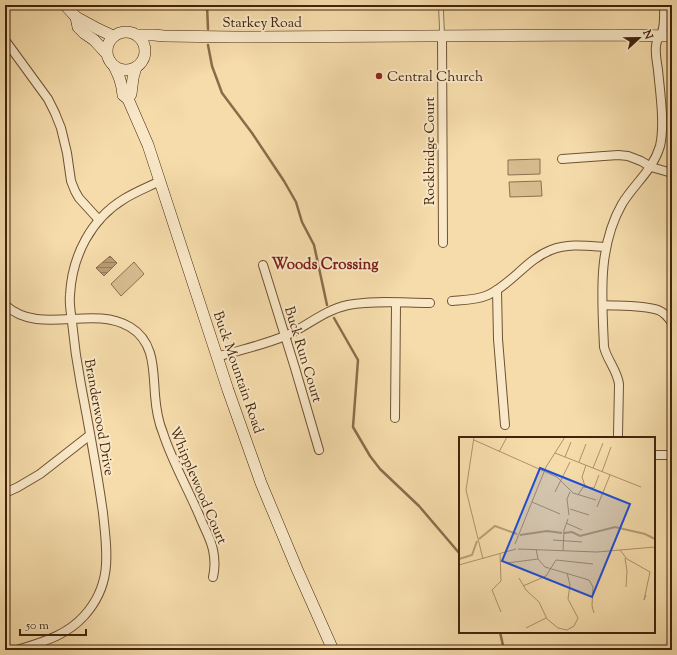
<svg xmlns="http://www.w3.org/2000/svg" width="677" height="655" viewBox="0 0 677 655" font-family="'Sorts Mill Goudy',serif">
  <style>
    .green { fill: #d7bd90; stroke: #8c704e }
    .water { fill: url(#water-rules); stroke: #896d4b }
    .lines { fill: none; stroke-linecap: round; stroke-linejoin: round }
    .stream { stroke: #896d4b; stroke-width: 2.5 }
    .service-casing { stroke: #6f5233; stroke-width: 5.5 }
    .minor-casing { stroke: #6f5233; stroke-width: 10 }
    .secondary-casing { stroke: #42240b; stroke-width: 12 }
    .service { stroke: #f9e8c8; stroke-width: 4 }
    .minor { stroke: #f9e8c8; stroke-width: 8 }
    .secondary { stroke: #f9e8c8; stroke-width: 11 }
    .poi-dot { fill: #8f2418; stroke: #f9e8c8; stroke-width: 1.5 }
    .labels { text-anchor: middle; stroke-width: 4; stroke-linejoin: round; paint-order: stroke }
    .street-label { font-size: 14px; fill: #42240b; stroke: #f9e8c8 }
    .poi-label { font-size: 14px; fill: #42240b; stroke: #f9e8c8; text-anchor: start }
    .neighbourhood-label { font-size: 15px; font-weight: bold; fill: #7a1f14; stroke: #f9e8c8 }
    .inset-river { fill: none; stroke: #b99d75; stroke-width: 2 }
    .inset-road { fill: none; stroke: #ae926b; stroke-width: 1 }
    .view { fill: #1d4ed8; fill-opacity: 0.15; stroke: #1d4ed8; stroke-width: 2 }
    .inset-edge { fill: none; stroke: #42240b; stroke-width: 2 }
  </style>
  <defs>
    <pattern id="water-rules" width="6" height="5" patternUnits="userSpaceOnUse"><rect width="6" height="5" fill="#b99d75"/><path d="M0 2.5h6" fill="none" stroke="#98805e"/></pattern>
  </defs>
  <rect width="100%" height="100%" fill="#f6dcab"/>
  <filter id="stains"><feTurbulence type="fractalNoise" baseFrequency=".005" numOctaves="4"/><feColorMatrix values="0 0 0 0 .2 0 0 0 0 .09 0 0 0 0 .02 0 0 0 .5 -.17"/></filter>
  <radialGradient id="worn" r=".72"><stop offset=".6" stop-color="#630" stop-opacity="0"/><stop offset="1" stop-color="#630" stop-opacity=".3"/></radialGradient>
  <g class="green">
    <path d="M540 159V174L508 175V160Z"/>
    <path d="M541 181 542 196 510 197 509 182Z"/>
    <path d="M134 262 144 274 121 296 111 284Z"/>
  </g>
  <path class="water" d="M110 256 117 263 104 276 96 268Z"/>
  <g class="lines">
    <g class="stream">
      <path d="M207 5 208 29"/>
      <path d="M208 45 212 66 222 93 252 133 284 181 296 202 302 222 314 245 327 305"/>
      <path d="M334 318 358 360 353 427 370 456 380 469 419 506 460 554"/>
      <path d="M500 632 504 650"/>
    </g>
    <g class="service-casing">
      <path id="service" d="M441 5 442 35"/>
    </g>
    <g class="minor-casing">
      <g id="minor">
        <path d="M442 36 443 243"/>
        <path d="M5 40 48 99 55 113 61 128 67 153 71 181 75 191 79 198 99 220"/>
        <path d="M562 159 618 155 628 156 641 161 651 167 672 173"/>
        <path d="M263 265 295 368 319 450"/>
        <path d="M497 290 498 339 505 425"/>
        <path d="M452 301C464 300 477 300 488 295 512 284 527 259 551 250 569 243 588 246 606 247"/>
        <path d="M5 305C41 337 91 304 130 327 155 342 153 370 155 395 156 408 158 421 163 433 173 464 190 492 202 522 206 531 211 540 213 550 215 559 215 568 213 577"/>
        <path d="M603 305C619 306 643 305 658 310 664 312 668 317 672 323"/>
        <path d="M217 357C240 350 263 345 285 336 306 327 324 310 348 305 373 300 404 303 430 303"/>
        <path d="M395 418 396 303"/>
        <path d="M618 435 619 384C617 370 607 360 604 347 602 298 597 248 622 204 634 184 653 170 660 146 665 124 660 92 658 70 657 62 655 54 656 46 656 40 660 37 662 32 665 24 664 14 664 5"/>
        <path d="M654 455H672"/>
        <path d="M5 493 18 487 40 474 90 435"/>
        <path d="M17 650C42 642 66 636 84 616 113 584 107 552 103 513 97 470 89 427 81 385 77 364 74 343 72 322 71 313 69 304 70 295 72 256 91 219 124 199 135 192 148 187 160 181"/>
      </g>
    </g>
    <g class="secondary-casing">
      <g id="secondary">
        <path d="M65 5 76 17 98 29 113 36"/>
        <path d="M76 17 78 27 84 33 94 40 106 53"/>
        <circle cx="126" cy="51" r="19"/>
        <path d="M138 35H154L164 36 234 37 615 35 672 36"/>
        <path d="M114 66C119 76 122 83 123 95L128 99 148 145 228 390 261 483 297 569 333 650"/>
        <path d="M128 99 131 94 133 78 136 67"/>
      </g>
    </g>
    <use href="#service" class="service"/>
    <use href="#minor" class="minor"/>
    <use href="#secondary" class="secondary"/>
  </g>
  <circle class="poi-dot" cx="379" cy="76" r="4"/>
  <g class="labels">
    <g class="street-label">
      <text x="262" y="27">Starkey Road</text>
      <text transform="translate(429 151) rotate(-90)" y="5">Rockbridge Court</text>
      <text transform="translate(304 354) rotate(73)" y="5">Buck Run Court</text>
      <text transform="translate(239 372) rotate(71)" y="5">Buck Mountain Road</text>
      <text transform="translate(100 417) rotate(80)" y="5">Branderwood Drive</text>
      <text transform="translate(199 485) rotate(67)" y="5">Whipplewood Court</text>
    </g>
    <g class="poi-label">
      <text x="387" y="81">Central Church</text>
    </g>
    <g class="neighbourhood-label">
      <text x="325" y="269">Woods Crossing</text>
    </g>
  </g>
  <g transform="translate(459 437)">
    <rect width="196" height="196" fill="#f6dcab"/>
    <path class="inset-river" d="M105 96 113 95 121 99 156 90 186 97 196 102M61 98 88 94 103 96M20 102 36 89 58 97M0 122 13 118 18 104"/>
    <path class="inset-road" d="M15 0 7 53 24 122M15 3 98 40 114 56 137 63M40 15 48 0M96 16 182 50M106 20 112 5M120 25 127 7M134 31 144 6M143 35 152 10M126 49 123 40 127 28M96 55 111 25M119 58 124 50 135 51 140 38M73 65 101 77M138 70 151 38M111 72 130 78M110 78 108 62 111 55M107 86 123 93M94 103 123 105M56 107 87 30 106 0M59 112 138 115 196 110M77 112 79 122 86 130 130 143 134 150 133 169 135 176M161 113 168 122 191 135 185 163 187 158M104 114 105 93 109 82M41 117 42 144 33 153 42 175M166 121 168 134 167 150M48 126 79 122M0 128 57 112M60 141 67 153 80 165 88 182 99 191 108 193 115 189 119 181 109 162 111 148 108 136M64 149 87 139 97 123 134 127M67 191 87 181"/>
    <path class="view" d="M81 31 171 67 133 160 43 124Z"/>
    <rect width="196" height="196" class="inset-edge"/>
  </g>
  <rect width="677" height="655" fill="none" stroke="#f6dcab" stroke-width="20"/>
  <rect x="6" y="6" width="665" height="643" fill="none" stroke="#42240b" stroke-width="2"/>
  <rect x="10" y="10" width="657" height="635" fill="none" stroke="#42240b"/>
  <g transform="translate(639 38) rotate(68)" stroke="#f9e8c8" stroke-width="3" paint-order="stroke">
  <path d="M0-3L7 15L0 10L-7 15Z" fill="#42240b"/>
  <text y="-6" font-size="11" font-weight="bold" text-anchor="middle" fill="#42240b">N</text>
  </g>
  <path d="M20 629v6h66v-6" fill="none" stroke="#42240b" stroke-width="2"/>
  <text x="26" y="629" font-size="12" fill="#42240b" stroke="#f9e8c8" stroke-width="3" paint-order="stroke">50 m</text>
  <rect width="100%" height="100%" filter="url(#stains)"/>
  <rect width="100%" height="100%" fill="url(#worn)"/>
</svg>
